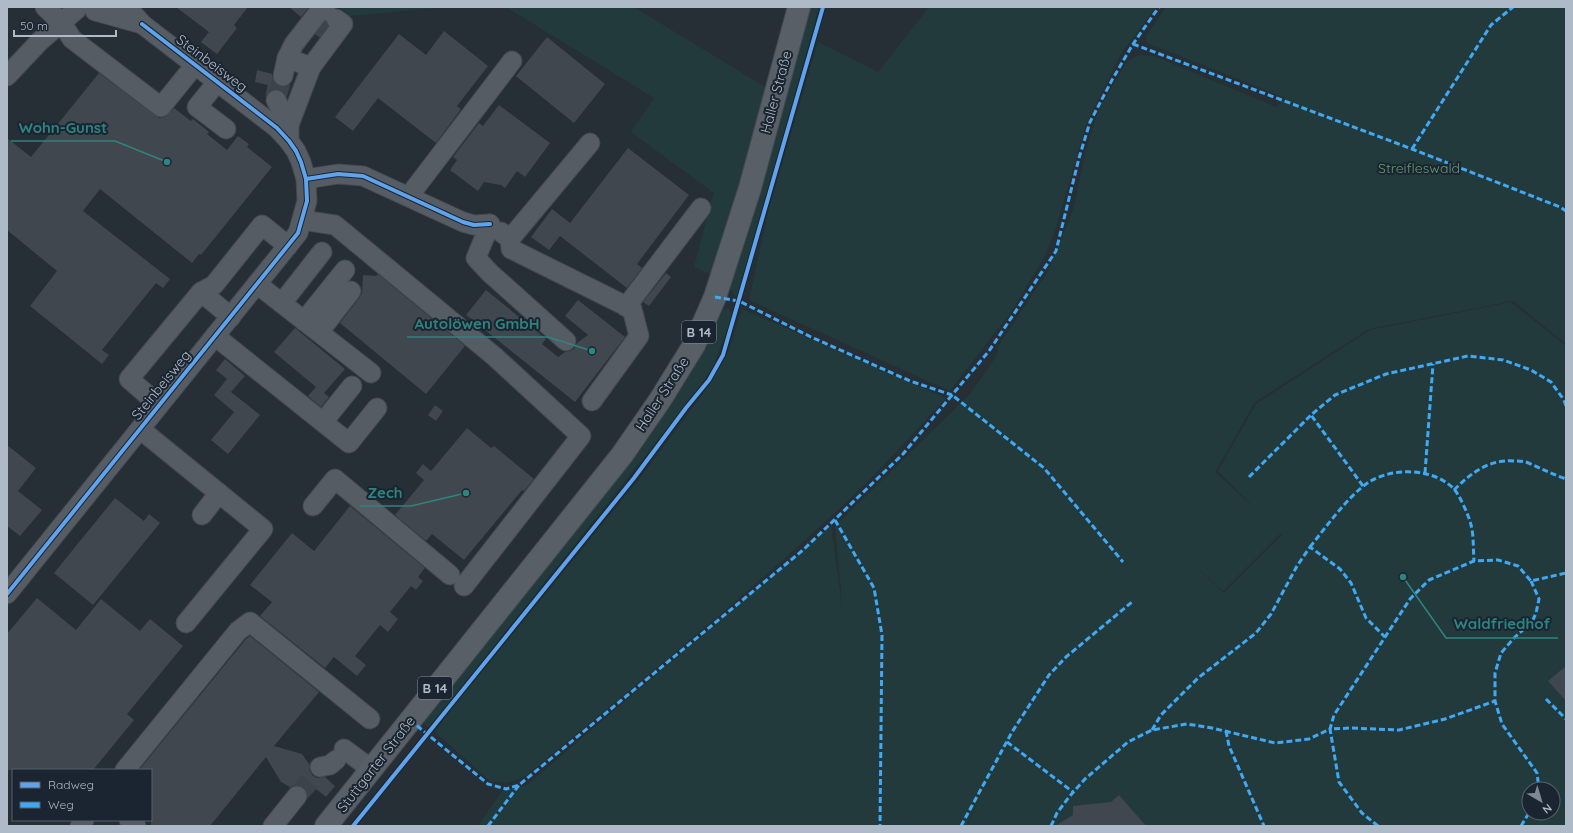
<svg xmlns="http://www.w3.org/2000/svg" width="1573" height="833" viewBox="0 0 1573 833" font-family="Quicksand,sans-serif">
  <style>
    .green { fill: #233a3c; fill-rule: evenodd }
    .building { fill: #40474e }
    .lines { fill: none; stroke-linecap: round; stroke-linejoin: round }
    .minor-tunnel { stroke: #3b434c; stroke-width: 19; stroke-dasharray: 19 10; stroke-linecap: butt }
    .minor-casing { stroke: #43484e; stroke-width: 21 }
    .major-casing { stroke: #434a53; stroke-width: 24 }
    .minor { stroke: #565c64; stroke-width: 19 }
    .major { stroke: #595f66; stroke-width: 22 }
    .quiet { stroke: #3fa9f5; stroke-width: 3; stroke-dasharray: 6 3; stroke-linecap: butt }
    .cycleway-casing { stroke: #1a2531; stroke-width: 6 }
    .cycleway { stroke: #60a3ed; stroke-width: 4 }
    .labels { text-anchor: middle; stroke-width: 4; stroke-linejoin: round; paint-order: stroke }
    .shield { fill: #1a2531; stroke: #828d9b; stroke-width: 1 }
    .shield-label { font-size: 13px; font-weight: bold; fill: #afbac8 }
    .street-label { font-size: 14px; fill: #afbac8; stroke: #1a2531 }
    .park-label { font-size: 14px; fill: #659b6e; stroke: #1a2531 }
    .leader { fill: none; stroke: #2f8480; stroke-width: 1.5 }
    .callout-dot { fill: #2f8480; stroke: #1a2531; stroke-width: 1.5 }
    .callout-label { font-size: 15px; text-anchor: middle; font-weight: bold; fill: #2f8480; stroke: #1a2531; stroke-width: 4; stroke-linejoin: round; paint-order: stroke }
  </style>
  <rect width="100%" height="100%" fill="#262e36"/>
  <g class="green">
    <path d="M339 7H448L350 16Z"/>
    <path d="M506 7H634L767 88 736 200 714 276 694 267 713 195 715 194 631 132 654 98Z"/>
    <path d="M808 7H819L739 295 737 296 734 295 729 286Z"/>
    <path d="M929 7H1156L1121 54 1087 122 1055 231 1044 258 1011 312 950 391 749 300 768 212 818 42 878 72Z"/>
    <path d="M1166 7H1566V344L1513 301 1369 329 1255 402 1215 472 1257 510 1218 471 1256 404 1370 330 1511 302 1566 346V826H967L988 779 966 826H478L502 791 527 785 831 525 843 614 835 526 971 393 997 355 998 346 1047 273 1073 210 1086 150 1098 111 1126 63 1138 55 1154 56 1276 107 1285 98 1147 43 1146 36ZM1281 533 1282 535 1224 593 1182 554 1223 591ZM1529 789H1553V813H1529Z"/>
    <path d="M728 308 733 315 713 367 695 393 437 718 429 727 426 726 421 720 652 432 692 370 717 318 722 311Z"/>
    <path d="M742 309 946 398C911 436 875 476 837 511 736 604 629 691 523 778L505 783 490 781 435 732 450 711 641 477 710 384 729 350Z"/>
  </g>
  <g class="building">
    <path d="M176 7H248L234 25 237 28 217 54 201 42 209 32Z"/>
    <path d="M289 7H309L301 17Z"/>
    <path d="M444 31 488 66 457 106 461 109 436 143 378 98 353 131 335 117 399 34 426 55Z"/>
    <path d="M547 37 605 84 574 123 516 76Z"/>
    <path d="M257 70 272 74 273 80 275 84 280 87 289 85 286 95 282 91 276 89 271 90 265 97 268 85 255 82Z"/>
    <path d="M99 73 159 118 165 117 174 108 191 121 193 119 209 132 207 134 227 150 238 136 249 144 247 147 272 167 201 255 199 254 192 263 100 189 83 211 170 279 163 288 156 283 102 350 109 355 102 364 30 306 57 271 7 230V138L31 157Z"/>
    <path d="M499 105 550 143 525 177 517 171 505 188 501 185 484 182 478 191 450 170 457 160 453 157 479 123 483 126Z"/>
    <path d="M628 148 689 195 637 264 642 268 627 288 560 236 549 250 531 237 552 209 570 223Z"/>
    <path d="M666 273 671 277 649 306 643 302Z"/>
    <path d="M378 274 465 346 426 394 340 323 360 297 362 293 363 275 376 276Z"/>
    <path d="M486 290 546 339 542 344 558 357 565 352 570 351 574 349 577 343 588 335 565 316 578 300 625 337 575 402 466 315Z"/>
    <path d="M295 328 345 369 324 393 329 397 321 407 308 396 316 387 274 352Z"/>
    <path d="M225 359 245 376 231 392 260 415 228 454 211 440 234 412 214 395 227 379 216 370Z"/>
    <path d="M435 405 443 411 436 421 428 415Z"/>
    <path d="M467 428 491 448 494 446 534 479 524 491 522 490 464 560 432 534 426 541 395 515 424 480 416 473 423 464 431 471Z"/>
    <path d="M7 445 36 468 18 491 42 510 20 536 7 526Z"/>
    <path d="M115 498 144 521 149 514 160 523 93 605 54 573Z"/>
    <path d="M350 506 425 568 418 577 423 581 416 590 411 586 390 612 398 619 388 632 380 625 355 656 366 665 357 676 334 657 325 668 260 616 272 602 250 585 292 533 314 551Z"/>
    <path d="M37 598 76 630 101 599 140 631 150 619 183 646 127 714 134 720 93 770H7V634Z"/>
    <path d="M250 636 319 692 274 746 302 754 309 764 310 762 309 769 312 775 317 778 325 777 335 786 326 797 316 789 307 799V792L304 787 299 785 293 786 288 789 290 787 281 782 266 757 210 826H151V770H139L246 639Z"/>
    <path d="M1566 666V701L1548 681Z"/>
    <path d="M1119 795 1146 826H1055L1073 815V806L1111 802Z"/>
  </g>
  <g class="lines">
    <g class="minor-tunnel">
      <path d="M316 23 327 31"/>
      <path d="M276 100 283 76"/>
      <path d="M297 796 320 767"/>
    </g>
    <g class="minor-casing">
      <g id="minor">
        <path d="M45 7 62 23 72 39 161 107 195 65"/>
        <path d="M95 11 142 24"/>
        <path d="M311 67 287 58 294 44 322 8 326 11"/>
        <path d="M7 76 40 41 77 9"/>
        <path d="M283 76 287 58"/>
        <path d="M218 81 197 107 226 129"/>
        <path d="M276 100 289 125"/>
        <path d="M289 141V125L311 67 343 24 336 19"/>
        <path d="M306 179 338 174 363 176 463 222 474 225 490 224"/>
        <path d="M409 196 512 61"/>
        <path d="M302 220 335 225 494 356 581 436 464 586"/>
        <path d="M490 224 476 258 490 273 566 341"/>
        <path d="M501 232 510 239 590 143"/>
        <path d="M510 239 511 249 632 309 639 336 592 401"/>
        <path d="M257 284 371 373"/>
        <path d="M201 292 214 285 262 225 288 246"/>
        <path d="M282 303 322 252"/>
        <path d="M626 307 701 208"/>
        <path d="M304 321 345 270"/>
        <path d="M319 332 351 291"/>
        <path d="M215 336 349 443 377 408"/>
        <path d="M159 405 129 379 201 292 231 317"/>
        <path d="M323 422 352 386"/>
        <path d="M140 429 263 529 186 623"/>
        <path d="M313 506 335 479 450 575"/>
        <path d="M202 515 219 493"/>
        <path d="M7 594 298 233 307 201 306 179 301 162 296 151 289 141 277 128 142 24 127 7"/>
        <path d="M344 749 371 769"/>
        <path d="M320 767 330 765 336 760"/>
        <path d="M125 770 238 631 250 622 370 719"/>
        <path d="M129 820 136 826"/>
        <path d="M80 826 84 820"/>
        <path d="M273 826 297 796"/>
      </g>
    </g>
    <g class="major-casing">
      <path id="major" d="M326 826 622 455 660 400 694 345 715 297 750 188 799 7"/>
    </g>
    <use href="#minor" class="minor"/>
    <use href="#major" class="major"/>
    <g class="quiet">
      <path d="M1133 44 1412 149 1560 207 1566 211"/>
      <path d="M1412 149 1491 25 1513 7"/>
      <path d="M715 297 739 301 811 337 910 381 952 395 989 351 1056 251 1079 158 1090 122 1112 80 1133 44 1159 7"/>
      <path d="M1425 473 1433 364"/>
      <path d="M1249 477 1311 415"/>
      <path d="M1363 486 1311 415 1335 395 1386 374 1468 356 1503 360 1531 370 1551 382 1564 400 1566 406"/>
      <path d="M1454 490C1471 473 1489 459 1514 461 1518 461 1522 461 1526 462 1540 468 1552 474 1566 479"/>
      <path d="M835 520 874 588 882 635 880 826"/>
      <path d="M1310 547C1326 527 1349 495 1369 482 1393 467 1434 468 1454 489 1460 496 1469 516 1471 525 1474 536 1473 549 1474 561"/>
      <path d="M1531 581 1539 599 1536 613 1532 622 1515 637 1501 653 1495 673V701L1502 724 1537 773 1539 789"/>
      <path d="M1546 699 1566 719"/>
      <path d="M410 720 488 784 506 789 519 785 803 550 903 454 952 395 1044 468 1123 562"/>
      <path d="M1152 730 1161 715 1198 678 1256 633 1271 614 1297 566 1310 547 1340 569 1351 583 1366 618 1385 637"/>
      <path d="M1226 731 1229 746 1264 826"/>
      <path d="M1007 742 1073 792"/>
      <path d="M488 826 519 785"/>
      <path d="M961 826 1012 732 1049 675 1066 657 1132 602"/>
      <path d="M1051 826 1057 813 1069 797 1085 779 1128 742 1152 730 1187 724 1212 728 1275 743 1309 739 1330 729 1334 715 1410 599 1429 580 1474 561 1498 560 1518 566 1531 581 1566 573"/>
      <path d="M1378 826 1362 813 1339 782 1330 729 1351 728 1399 730 1445 719 1495 701"/>
      <path d="M1521 826 1529 813"/>
    </g>
    <g class="cycleway-casing">
      <g id="cycleway">
        <path d="M306 179 338 174 363 176 463 222 474 225 490 224"/>
        <path d="M7 594 298 233 307 201 306 179 301 162 296 151 289 141 277 128 142 24"/>
        <path d="M353 826 634 478 686 408 709 380 723 355 823 7"/>
      </g>
    </g>
    <use href="#cycleway" class="cycleway"/>
  </g>
  <g class="labels">
    <g class="shield">
      <rect x="682" y="321" width="34" height="22" rx="3"/>
      <rect x="418" y="677" width="34" height="22" rx="3"/>
    </g>
    <g class="shield-label">
      <text x="699" y="337">B 14</text>
      <text x="435" y="693">B 14</text>
    </g>
    <g class="street-label">
      <text transform="translate(212 63) rotate(37)" y="5">Steinbeisweg</text>
      <text transform="translate(776 92) rotate(-75)" y="5">Haller Straße</text>
      <text transform="translate(161 385) rotate(-51)" y="5">Steinbeisweg</text>
      <text transform="translate(662 394) rotate(-57)" y="5">Haller Straße</text>
      <text transform="translate(376 764) rotate(-52)" y="5">Stuttgarter Straße</text>
    </g>
    <g class="park-label">
      <text x="1419" y="173">Streifleswald</text>
    </g>
  </g>
  <path class="leader" d="M167 162L115 141H11M592 351L548 337H407M466 493L411 506H360M1403 577L1446 638H1558"/>
  <g class="callout-dot">
    <circle cx="167" cy="162" r="4"/>
    <circle cx="592" cy="351" r="4"/>
    <circle cx="466" cy="493" r="4"/>
    <circle cx="1403" cy="577" r="4"/>
  </g>
  <g class="callout-label">
    <text x="63" y="133">Wohn-Gunst</text>
    <text x="477" y="329">Autolöwen GmbH</text>
    <text x="385" y="498">Zech</text>
    <text x="1502" y="629">Waldfriedhof</text>
  </g>
  <rect width="1573" height="833" fill="none" stroke="#afbac8" stroke-width="16"/>
  <rect x="12" y="769" width="140" height="52" fill="#1a2531" stroke="#56616d"/>
  <rect x="20" y="782" width="20" height="6" fill="#60a3ed" stroke="#56616d"/>
  <text x="48" y="789" font-size="12" fill="#afbac8">Radweg</text>
  <rect x="20" y="802" width="20" height="6" fill="#3fa9f5" stroke="#56616d"/>
  <text x="48" y="809" font-size="12" fill="#afbac8">Weg</text>
  <g transform="translate(1541 801) rotate(142)"><circle r="19" fill="#1a2531" stroke="#56616d"/>
  <path d="M0-3L7 15L0 10L-7 15Z" fill="#7f8995"/>
  <text y="-6" font-size="11" font-weight="bold" text-anchor="middle" fill="#afbac8">N</text>
  </g>
  <path d="M14 30v6h102v-6" fill="none" stroke="#afbac8" stroke-width="2"/>
  <text x="20" y="30" font-size="12" fill="#afbac8" stroke="#1a2531" stroke-width="3" paint-order="stroke">50 m</text>
</svg>
